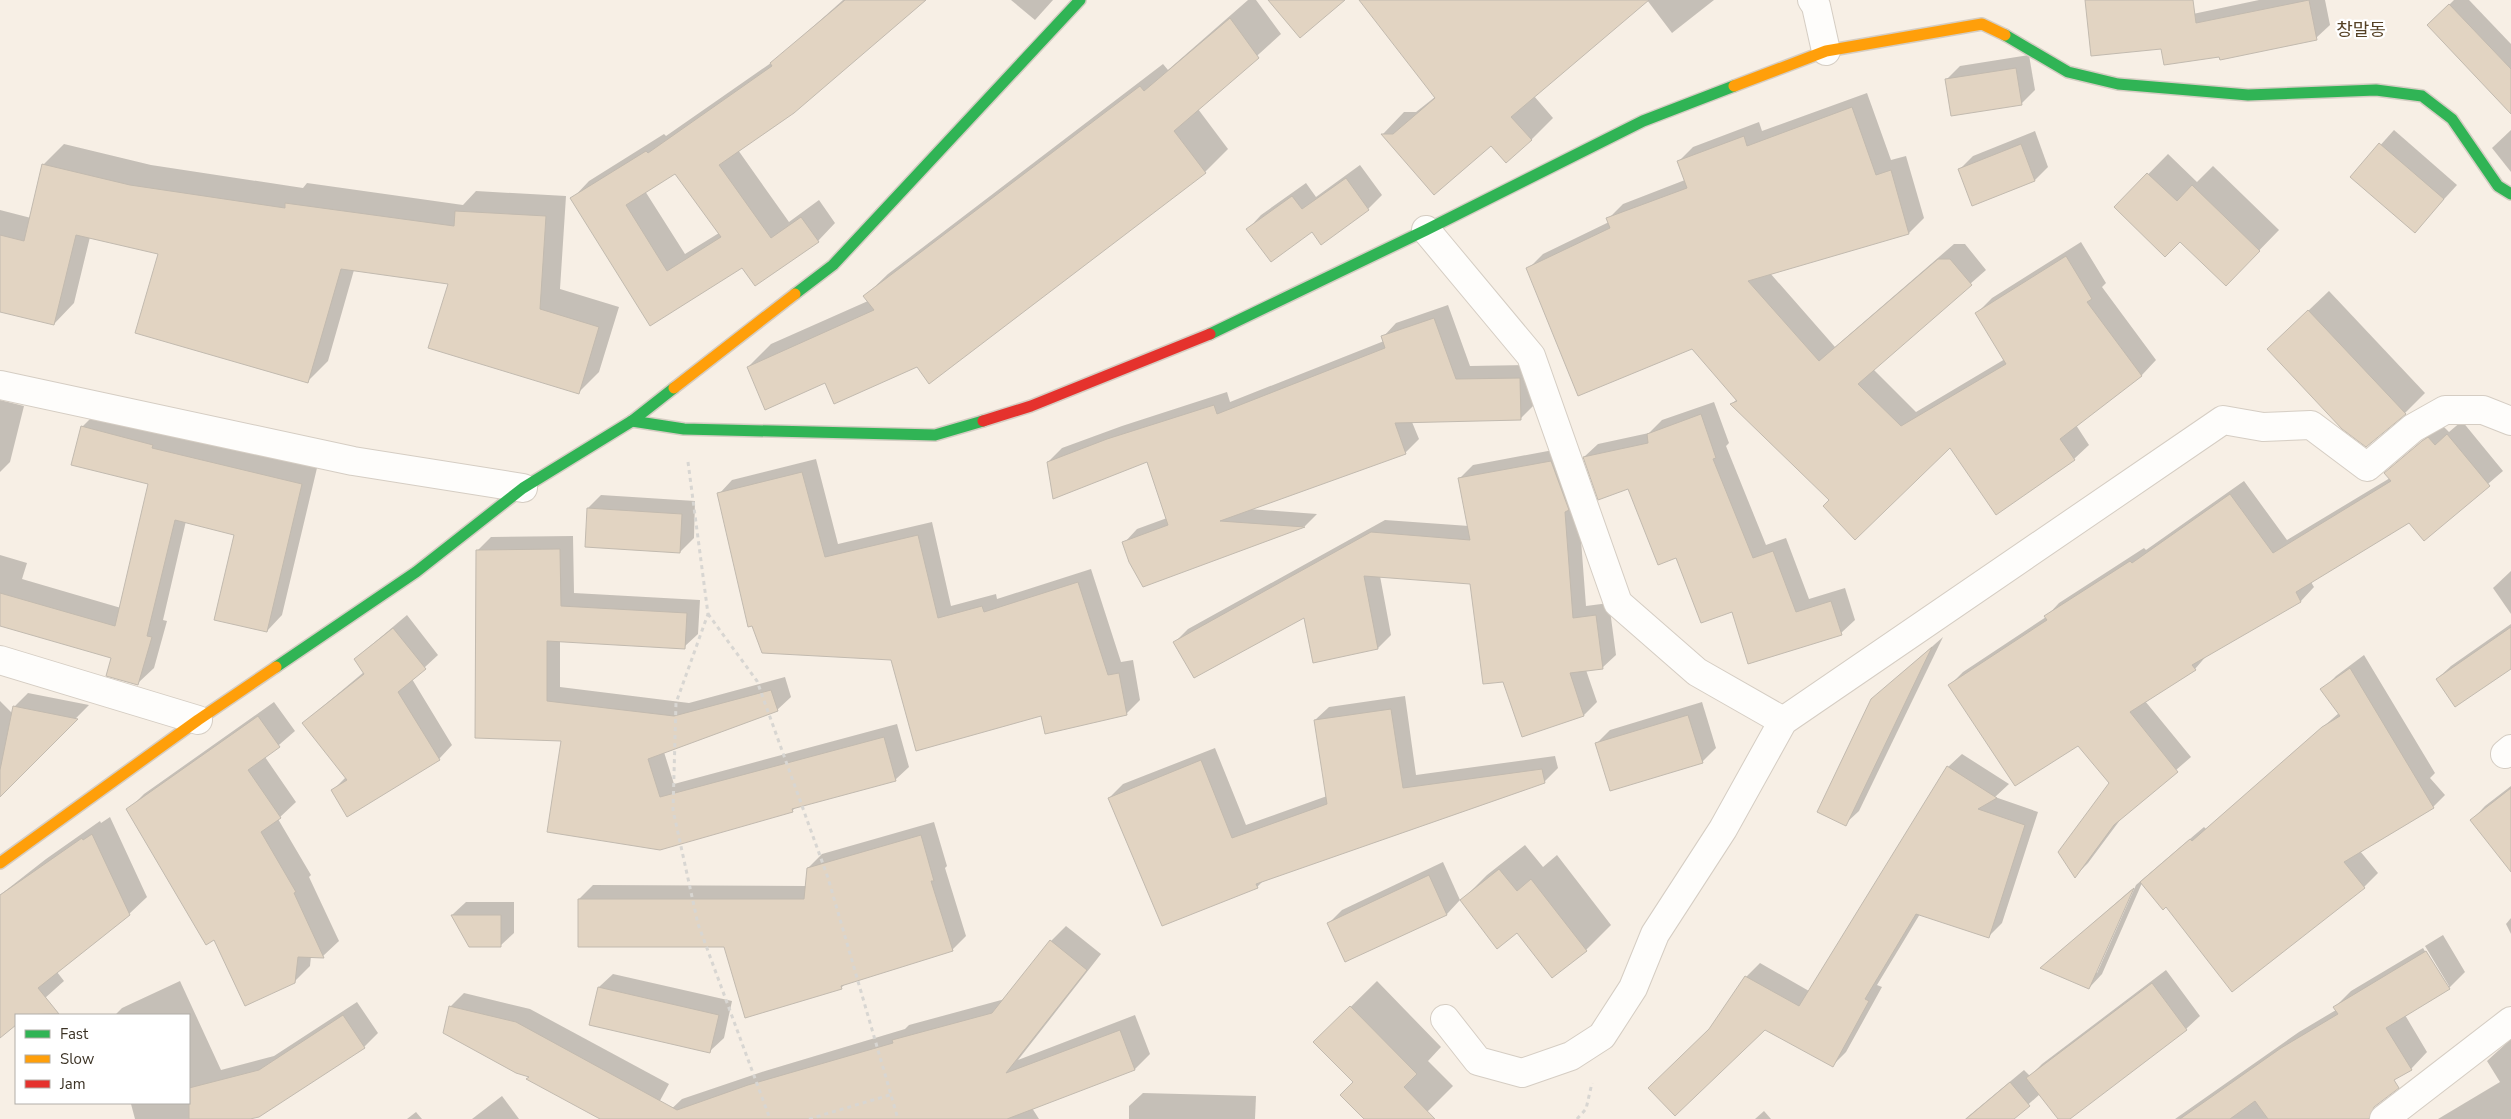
<svg xmlns="http://www.w3.org/2000/svg" width="2511" height="1119" viewBox="0 0 2511 1119" font-family="'Nunito Sans','Noto Sans KR',sans-serif">
  <style>
    .shadow { fill: #0003; fill-rule: evenodd }
    .building { fill: #e2d4c2; stroke: #c2baaf; fill-rule: evenodd }
    .lines { fill: none; stroke-linecap: round; stroke-linejoin: round }
    .street-casing { stroke: #d5cdc3; stroke-width: 30 }
    .fast-casing { stroke: #d5cdc3; stroke-width: 14 }
    .slow-casing { stroke: #d5cdc3; stroke-width: 14 }
    .jam-casing { stroke: #d5cdc3; stroke-width: 14 }
    .path { stroke: #d8d6d2; stroke-width: 3; stroke-dasharray: 4 4; stroke-linecap: butt }
    .street { stroke: #fefdfb; stroke-width: 28 }
    .fast { stroke: #30b455; stroke-width: 11 }
    .slow { stroke: #ff9f0a; stroke-width: 11 }
    .jam { stroke: #e5322d; stroke-width: 11 }
    .labels { text-anchor: middle; stroke-width: 4.5; stroke-linejoin: round; paint-order: stroke }
    .quarter-label { font-size: 18px; fill: #554125; stroke: #fff }
  </style>
  <rect width="100%" height="100%" fill="#f7efe5"/>
  <g class="shadow">
    <path d="M843 0H924L738 150 789 222 819 200 835 223 818 241 743 266 650 324 572 199 589 181 664 134 666 136 778 58ZM676 172 719 233 685 254 645 191Z"/>
    <path d="M1011 0H1053L1035 20Z"/>
    <path d="M1248 0H1256L1281 34 1198 109 1228 149 1205 172 917 365 825 381 748 367 771 344 868 301 865 296 888 274 1163 64 1168 70Z"/>
    <path d="M1361 0H1714L1672 33 1647 0 1534 96 1553 118 1531 140 1491 144 1434 194 1383 134 1404 112H1416L1435 97Z"/>
    <path d="M2259 0H2325L2330 25 2316 38 2220 56 2174 18Z"/>
    <path d="M2454 0H2469L2511 44V112L2429 25Z"/>
    <path d="M2029 55 2035 90 2021 104 1946 80 1960 66Z"/>
    <path d="M1867 93 1891 160 1906 156 1924 218 1909 233 1770 273 1835 347 1954 244H1965L1986 270 1873 369 1916 412 2005 359 1977 313 1992 298 2081 242 2106 283 2102 287 2156 360 2142 375 2076 425 2089 445 2074 459 1951 446 1831 500 1732 404 1737 399 1692 348 1528 269 1543 254 1609 222 1608 219 1623 204 1685 180 1678 162 1693 147 1759 122 1762 131Z"/>
    <path d="M2394 130 2457 185 2415 231 2352 177Z"/>
    <path d="M2511 130V172L2492 148Z"/>
    <path d="M2035 131 2048 167 2035 180 1973 204 1960 169 1973 156Z"/>
    <path d="M64 144 151 165 303 188 307 183 463 205 476 191 566 196 560 289 619 307 599 372 579 392 449 283 354 270 328 361 307 382 159 253 90 237 74 303 54 324 0 311V210L31 218 43 165Z"/>
    <path d="M2168 154 2197 182 2213 166 2279 230 2245 265 2180 240 2116 207Z"/>
    <path d="M1360 165 1382 195 1368 209 1321 243 1313 230 1248 229 1261 215 1306 183 1316 197Z"/>
    <path d="M2329 291 2425 393 2405 413 2289 329Z"/>
    <path d="M1448 305 1470 366 1533 365 1534 405 1520 419 1412 422 1419 439 1405 453 1249 509 1317 514 1305 526 1144 586 1124 543 1137 529 1167 518 1148 461 1048 462 1062 448 1122 426 1227 392 1230 402 1384 341 1383 337 1396 323Z"/>
    <path d="M0 400 24 406 10 462 0 472Z"/>
    <path d="M1714 402 1729 443 1726 446 1766 545 1786 538 1809 599 1845 588 1855 620 1841 633 1733 610 1677 556 1629 488 1584 457 1598 444 1649 433 1662 420Z"/>
    <path d="M98 411 167 432 317 468 282 615 267 631 236 534 186 521 163 620 167 621 154 668 138 683 112 657 0 624V555L27 563 22 579 121 608 150 484 82 427Z"/>
    <path d="M2462 421 2503 471 2424 539 2409 521 2311 582 2314 587 2301 601 2208 654 2195 669 2145 701 2191 757 2123 816 2088 863 2075 876 2110 783 2079 744 1950 685 1963 672 2046 617 2059 603 2144 548 2146 550 2244 481 2287 540 2390 478 2385 473 2437 428 2442 425 2449 432Z"/>
    <path d="M1564 448 1578 500 1586 606 1609 603 1616 655 1602 668 1586 670 1597 702 1584 715 1471 583 1380 576 1391 635 1378 648 1305 616 1175 642 1188 629 1385 520 1469 526 1460 478 1473 465Z"/>
    <path d="M816 459 838 544 932 522 951 606 996 594 997 599 1091 569 1121 662 1133 660 1140 700 1126 714H1042L892 659 719 494 732 480Z"/>
    <path d="M601 495 695 501 694 538 680 552 588 508Z"/>
    <path d="M573 536 574 593 700 600 698 634 684 647 560 641V687L689 703 785 677 791 697 777 710 664 752 674 784 897 724 909 767 895 780 797 806 792 811 660 848 562 740 477 551 491 537Z"/>
    <path d="M2511 571V614L2493 588Z"/>
    <path d="M407 615 438 655 412 679 452 745 439 759 332 791 346 777 303 723 364 672 355 659Z"/>
    <path d="M2511 624V667L2437 679 2451 666Z"/>
    <path d="M1943 637 1859 811 1845 824 1874 698Z"/>
    <path d="M2364 655 2435 773 2430 778 2445 795 2431 809 2360 851 2378 873 2364 887 2166 905 2142 883 2102 974 2089 988 2043 967 2132 889 2095 973H2097L2136 885 2204 827 2206 829 2339 713 2322 690 2336 676Z"/>
    <path d="M28 693 89 705 0 795V701L13 714 14 707Z"/>
    <path d="M1405 696 1416 775 1555 756 1558 768 1544 782 1263 881 1257 887 1109 798 1123 784 1215 748 1246 825 1327 796 1315 720 1329 707Z"/>
    <path d="M274 702 295 731 265 757 296 802 278 819 311 875 309 877 339 941 323 956H311L310 966 294 982 215 938 128 810 144 794Z"/>
    <path d="M1702 702 1716 748 1702 762 1596 744 1610 730Z"/>
    <path d="M1962 754 2009 784 1995 797 2038 812 2002 923 1988 937 1920 914 1877 985 1882 987 1846 1052 1832 1066 1764 1028 1710 1029 1746 977 1760 963 1809 991 1948 767Z"/>
    <path d="M2511 786V836L2472 820 2485 806Z"/>
    <path d="M110 817 147 897 129 914 57 972 64 981 26 1015H16V1023L0 1036V895L46 859 100 821 101 823Z"/>
    <path d="M934 822 947 866 945 868 966 936 952 950 846 983 841 988 724 946 579 899 593 885 807 886 808 868 822 854Z"/>
    <path d="M1525 845 1543 867 1557 855 1611 925 1586 950 1517 932 1462 900 1487 875Z"/>
    <path d="M1443 862 1460 900 1447 914 1328 924 1342 910Z"/>
    <path d="M466 902H514V933L500 946 452 915Z"/>
    <path d="M2511 918V934L2506 924Z"/>
    <path d="M1066 926 1101 954 1018 1060 1135 1015 1150 1054 1135 1069 1032 1108 1039 1119H668L666 1114 682 1099 765 1071 905 1029 909 1025 1005 999 1051 941Z"/>
    <path d="M2443 935 2465 972 2449 988 2405 1015 2427 1052 2411 1069 2374 1091 2343 1119H2175L2299 1032 2336 1010 2335 1007 2351 991 2423 948 2446 986H2449L2425 946Z"/>
    <path d="M2166 970 2200 1016 2186 1029 2068 1119H2059L2040 1094 2012 1119H1965L2024 1070 2030 1076 2042 1064Z"/>
    <path d="M613 974 732 1001 724 1038 710 1051 599 987Z"/>
    <path d="M180 981 221 1070 274 1056 357 1002 378 1033 364 1047 246 1119H135L131 1104 133 1103H189V1015H115L122 1008Z"/>
    <path d="M1377 981 1441 1047 1428 1061 1453 1086 1420 1119H1365L1354 1082 1315 1042Z"/>
    <path d="M464 993 530 1009 669 1084 650 1119H602L531 1076 450 1007Z"/>
    <path d="M2511 1039V1119H2438L2500 1082 2487 1061Z"/>
    <path d="M1143 1093 1256 1096 1255 1119H1129V1106Z"/>
    <path d="M502 1096 519 1119H472Z"/>
    <path d="M1764 1111 1771 1119H1755Z"/>
    <path d="M416 1112 422 1119H407Z"/>
  </g>
  <g class="building">
    <path d="M845 0H926L794 113 719 165 771 238 801 217 819 242 755 286 742 268 650 326 570 198 646 151 648 153 772 66 770 63ZM675 174 721 237 667 271 626 205Z"/>
    <path d="M1268 0H1345L1300 38Z"/>
    <path d="M1359 0H1649L1511 117 1532 140 1506 163 1491 146 1434 195 1381 134H1393L1435 98Z"/>
    <path d="M2085 0H2193L2196 23 2309 0 2317 40 2220 60 2219 57 2164 65 2161 49 2091 56Z"/>
    <path d="M2449 4 2511 69V114L2427 25Z"/>
    <path d="M1230 18 1259 58 1174 131 1206 173 929 384 917 367 834 404 825 383 765 410 747 367 874 310 863 296 1140 86 1144 91Z"/>
    <path d="M2016 68 2022 105 1951 116 1945 79Z"/>
    <path d="M1852 107 1876 175 1891 170 1909 234 1748 281 1819 361 1938 259H1950L1972 285 1858 384 1901 426 2006 364 1975 313 2066 256 2092 299 2087 302 2142 376 2060 439 2075 460 1996 515 1950 448 1855 540 1823 506 1829 500 1730 404 1737 401 1692 349 1578 396 1526 268 1610 228 1606 218 1687 188 1677 161 1744 136 1747 146Z"/>
    <path d="M2379 143 2444 199 2415 233 2350 177Z"/>
    <path d="M2021 144 2035 181 1972 206 1958 169Z"/>
    <path d="M42 164 130 185 285 208V203L454 226 455 211 546 216 540 309 599 327 579 394 428 348 448 284 341 269 308 383 135 333 158 254 76 235 54 325 0 312V235L24 241Z"/>
    <path d="M2147 173 2177 201 2192 185 2260 251 2226 286 2180 242 2165 257 2114 207Z"/>
    <path d="M1346 178 1369 210 1321 245 1312 232 1271 262 1246 229 1292 196 1302 209Z"/>
    <path d="M2308 310 2406 414 2366 447 2342 429 2267 349Z"/>
    <path d="M1434 318 1456 379 1520 378 1521 420 1395 423 1406 454 1220 521 1305 527 1143 587 1129 562 1122 542 1168 525 1147 462 1053 499 1047 462 1107 439 1214 405 1217 414 1385 348 1381 336Z"/>
    <path d="M1701 414 1716 458 1713 459 1753 558 1773 551 1796 612 1831 601 1842 635 1748 664 1732 612 1701 623 1676 558 1658 565 1628 489 1598 500 1583 457 1648 443 1647 434Z"/>
    <path d="M81 426 153 445 152 448 302 484 267 632 214 620 234 535 175 520 147 636 152 637 138 685 106 676 111 658 0 626V593L115 626 148 484 71 465Z"/>
    <path d="M2447 434 2490 486 2424 541 2409 523 2296 592 2301 602 2192 665 2196 670 2130 712 2178 772 2114 825 2075 878 2058 852 2109 783 2078 746 2015 786 1948 685 2047 620 2044 616 2130 561 2132 563 2230 494 2273 553 2391 481 2384 473 2422 441 2428 437 2435 445Z"/>
    <path d="M1551 461 1569 510 1565 512 1573 618 1596 615 1603 669 1570 673 1584 716 1522 737 1503 682 1483 684 1470 584 1364 576 1378 649 1313 663 1304 618 1194 678 1173 642 1371 532 1470 540 1458 478Z"/>
    <path d="M802 472 825 557 918 535 938 618 982 606 984 612 1078 582 1108 675 1119 673 1127 715 1045 734 1041 716 916 751 891 660 762 653 752 626 748 627 717 493Z"/>
    <path d="M587 508 682 514 680 553 585 547Z"/>
    <path d="M560 549 561 606 687 613 685 649 547 641V701L674 716 771 690 778 711 648 759 660 797 884 737 896 781 792 809 793 812 660 850 547 832 561 741 475 738 476 550Z"/>
    <path d="M2511 627V669L2455 707 2436 679Z"/>
    <path d="M393 628 426 669 398 692 440 760 347 817 331 790 347 780 302 723 364 674 354 659Z"/>
    <path d="M1932 647 1846 826 1817 812 1871 699Z"/>
    <path d="M2350 668 2434 808 2344 862 2365 888 2232 992 2166 907 2163 910 2140 882 2190 839 2192 841 2322 727 2340 716 2320 689Z"/>
    <path d="M13 706 78 719 0 797V770Z"/>
    <path d="M1391 709 1403 788 1542 769 1545 783 1256 884 1258 888 1162 926 1108 798 1201 760 1232 838 1327 804 1314 720Z"/>
    <path d="M1688 715 1703 763 1610 791 1595 743Z"/>
    <path d="M258 716 280 747 248 770 281 818 261 832 296 892 294 893 324 958 298 957 295 983 245 1006 214 940 206 945 126 809Z"/>
    <path d="M1947 766 1997 798 1978 809 2025 825 1989 938 1916 914 1865 999 1869 1001 1833 1067 1765 1030 1675 1116 1648 1088 1709 1029 1745 976 1799 1006Z"/>
    <path d="M2511 788V872L2470 820Z"/>
    <path d="M92 834 130 915 38 988 59 1014 16 1015V1025L0 1038V895L82 838 83 840Z"/>
    <path d="M921 835 934 881H931L953 951 841 986 842 989 745 1018 724 947H578V899H804L807 868Z"/>
    <path d="M1499 869 1517 891 1531 879 1587 951 1552 978 1517 933 1497 949 1460 900Z"/>
    <path d="M1429 875 1447 915 1345 962 1327 923Z"/>
    <path d="M2134 888 2089 989 2040 968Z"/>
    <path d="M451 915H501V947H469Z"/>
    <path d="M1050 940 1087 970 1006 1073 1120 1030 1135 1070 1007 1119H600L526 1079 529 1077 516 1073 443 1033 449 1006 516 1022 677 1110 748 1085 893 1043 892 1040 992 1013Z"/>
    <path d="M2426 951 2450 989 2386 1028 2412 1070 2394 1080 2399 1088 2374 1107 2369 1119H2268L2255 1101 2230 1119H2180L2281 1048 2338 1014 2333 1007Z"/>
    <path d="M2152 983 2187 1030 2070 1119H2058L2026 1078Z"/>
    <path d="M598 987 719 1015 710 1053 589 1025Z"/>
    <path d="M1350 1006 1417 1074 1404 1087 1435 1119H1364L1340 1095 1353 1082 1313 1042Z"/>
    <path d="M343 1015 365 1048 259 1117 250 1119H189V1088L259 1070Z"/>
    <path d="M2010 1082 2030 1106 2014 1119H1966Z"/>
  </g>
  <g class="lines">
    <g class="street-casing">
      <g id="street">
        <path d="M1812 0 1816 6 1826 51"/>
        <path d="M1426 230 1531 356 1618 603 1697 672 1783 721"/>
        <path d="M0 385 353 461 523 488"/>
        <path d="M0 660 198 720"/>
        <path d="M2505 754 2511 749"/>
        <path d="M1445 1019 1478 1061 1522 1073 1571 1056 1602 1036 1633 988 1655 934 1723 829 1783 721 2223 420 2263 427 2311 425 2367 467 2413 428 2445 410H2483L2511 421"/>
        <path d="M2384 1119 2511 1021"/>
      </g>
    </g>
    <g class="fast-casing">
      <g id="fast">
        <path d="M2005 35 2068 72 2118 84 2248 95 2376 90 2422 96 2452 119 2498 186 2511 194"/>
        <path d="M795 294 833 265 1080 0"/>
        <path d="M1210 334 1426 230 1643 121 1734 86"/>
        <path d="M632 421 684 429 935 435 983 421"/>
        <path d="M276 667 416 572 523 488 632 421 674 388"/>
      </g>
    </g>
    <g class="slow-casing">
      <g id="slow">
        <path d="M1734 86 1826 51 1982 24 2005 35"/>
        <path d="M674 388 795 294"/>
        <path d="M0 863 198 720 276 667"/>
      </g>
    </g>
    <g class="jam-casing">
      <path id="jam" d="M983 421 1031 406 1210 334"/>
    </g>
    <g class="path">
      <path d="M688 462 708 614 676 703 673 810 698 924 770 1119"/>
      <path d="M708 614 757 681 828 878 898 1119"/>
      <path d="M809 1119 893 1094"/>
      <path d="M1577 1119 1586 1109 1592 1083"/>
    </g>
    <use href="#street" class="street"/>
    <use href="#fast" class="fast"/>
    <use href="#slow" class="slow"/>
    <use href="#jam" class="jam"/>
  </g>
  <g class="labels">
    <g class="quarter-label">
      <text x="2361" y="36">창말동</text>
    </g>
  </g>
  <rect x="15" y="1014" width="175" height="90" fill="#ffffff" stroke="#b1ada8"/>
  <rect x="25" y="1030" width="25" height="8" fill="#30b455" stroke="#b1ada8"/>
  <text x="60" y="1039" font-size="15" fill="#3c3326">Fast</text>
  <rect x="25" y="1055" width="25" height="8" fill="#ff9f0a" stroke="#b1ada8"/>
  <text x="60" y="1064" font-size="15" fill="#3c3326">Slow</text>
  <rect x="25" y="1080" width="25" height="8" fill="#e5322d" stroke="#b1ada8"/>
  <text x="60" y="1089" font-size="15" fill="#3c3326">Jam</text>
</svg>
